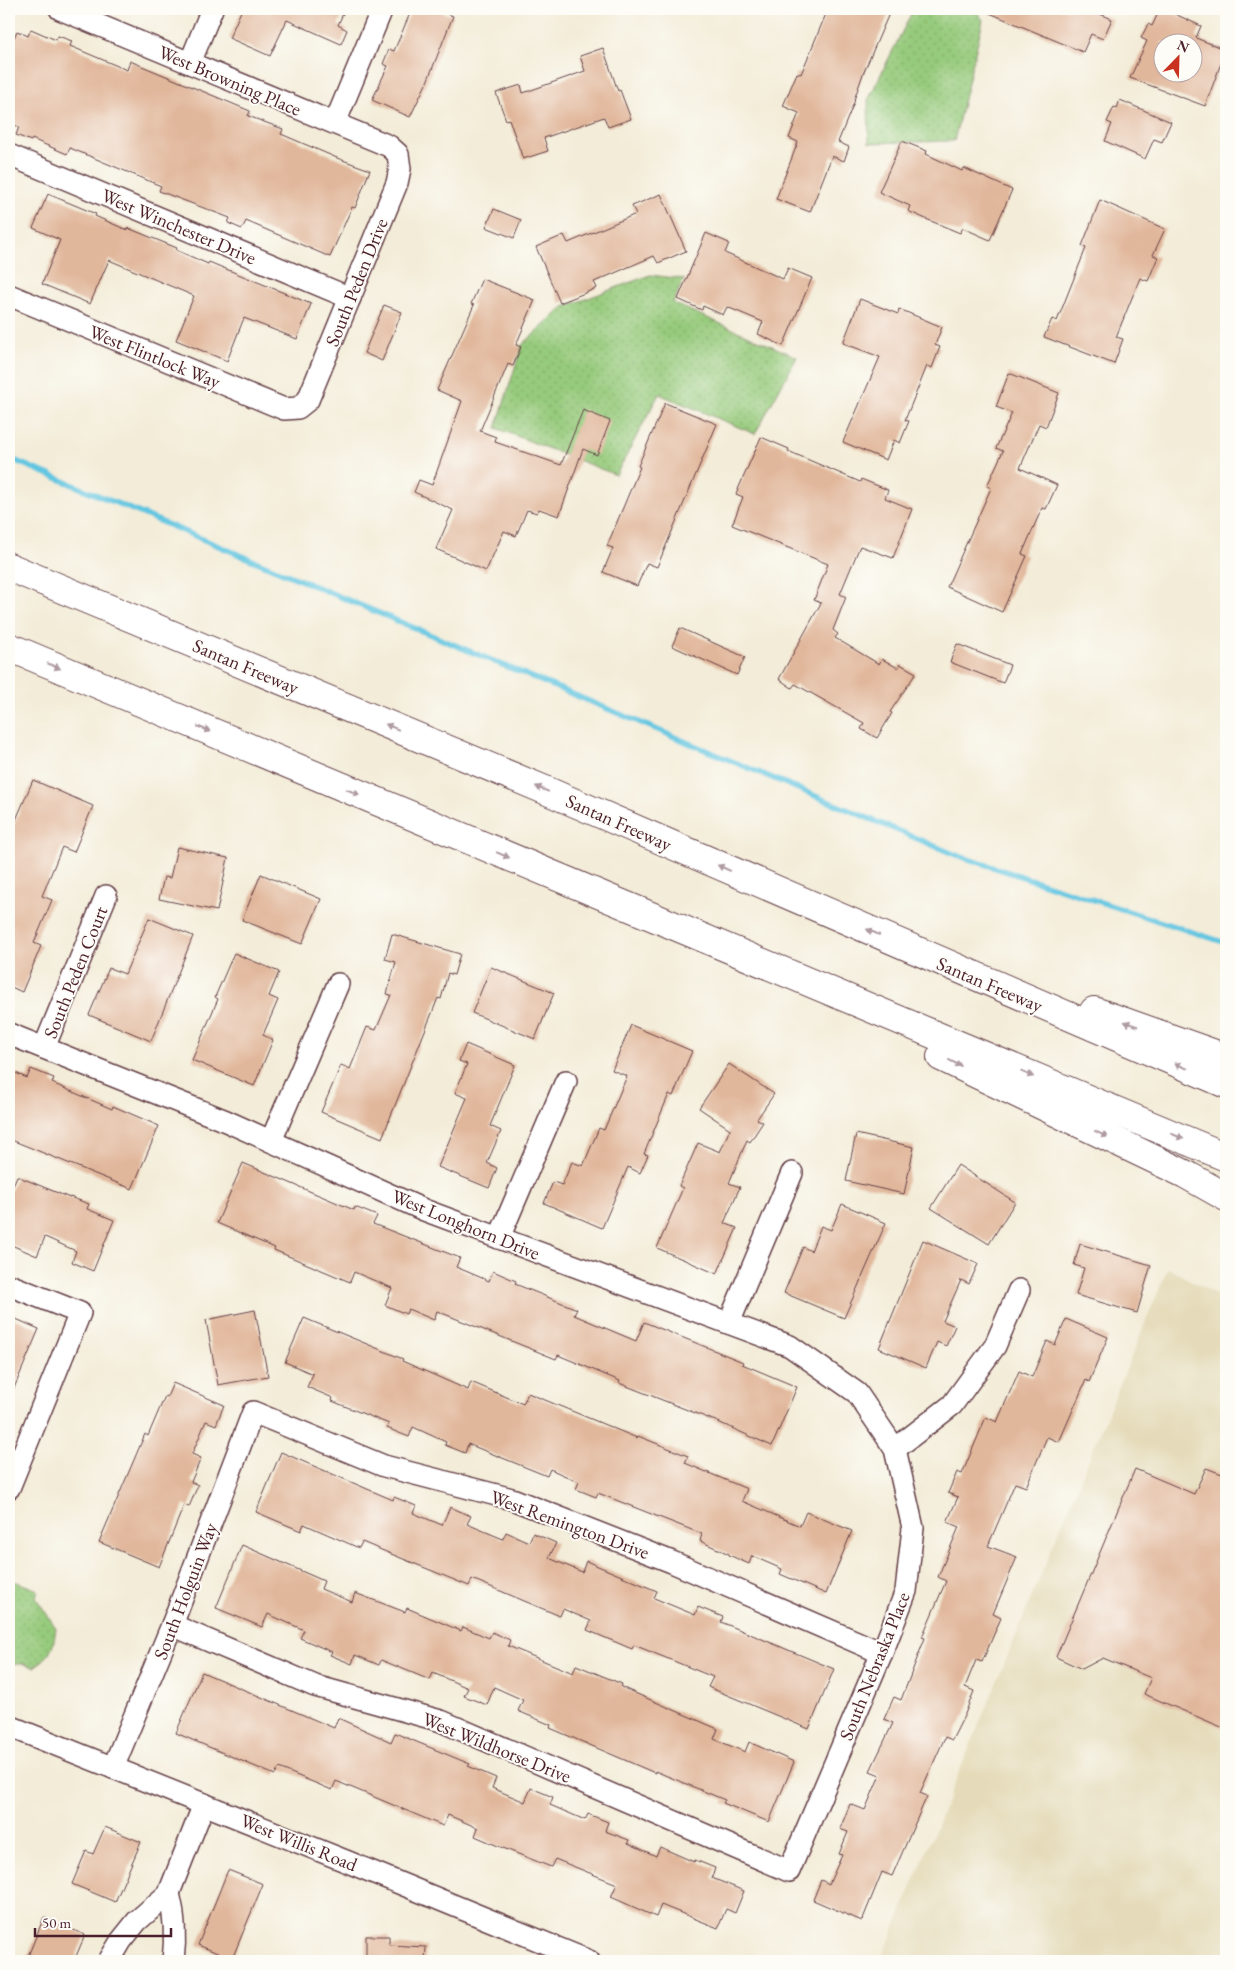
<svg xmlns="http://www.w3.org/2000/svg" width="1235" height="1970" viewBox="0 0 1235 1970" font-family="'EB Garamond',serif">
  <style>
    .built { fill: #e5dbba }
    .park { fill: url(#park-dots); stroke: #707454 }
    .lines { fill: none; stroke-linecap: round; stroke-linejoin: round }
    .stream { stroke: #63c6e1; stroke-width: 5.5 }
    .building { fill: #e1b79b; fill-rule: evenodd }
    .minor-casing { stroke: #633e45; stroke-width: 24 }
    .highway-casing { stroke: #633e45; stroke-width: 30 }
    .minor { stroke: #fff; stroke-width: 21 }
    .highway { stroke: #fff; stroke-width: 28 }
    .oneway { fill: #ae9aa0 }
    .labels { text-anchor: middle; stroke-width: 4; stroke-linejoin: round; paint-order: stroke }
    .street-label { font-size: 19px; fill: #4a1f2b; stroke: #fdfcf7 }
  </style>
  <defs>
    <pattern id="park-dots" width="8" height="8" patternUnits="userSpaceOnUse" patternTransform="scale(1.25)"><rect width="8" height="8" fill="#96ca7c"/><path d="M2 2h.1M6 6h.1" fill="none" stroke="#83ad6b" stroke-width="1.8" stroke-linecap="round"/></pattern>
  </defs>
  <rect width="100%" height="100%" fill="#fdfcf7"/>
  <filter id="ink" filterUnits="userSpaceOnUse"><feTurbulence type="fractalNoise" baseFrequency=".02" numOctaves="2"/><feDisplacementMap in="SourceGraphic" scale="10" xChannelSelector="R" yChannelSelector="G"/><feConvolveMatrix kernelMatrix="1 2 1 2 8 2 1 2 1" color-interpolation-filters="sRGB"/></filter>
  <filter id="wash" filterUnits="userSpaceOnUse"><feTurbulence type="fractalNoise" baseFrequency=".0096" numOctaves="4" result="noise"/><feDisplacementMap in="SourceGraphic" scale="20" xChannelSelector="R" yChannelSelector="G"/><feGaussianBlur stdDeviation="1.12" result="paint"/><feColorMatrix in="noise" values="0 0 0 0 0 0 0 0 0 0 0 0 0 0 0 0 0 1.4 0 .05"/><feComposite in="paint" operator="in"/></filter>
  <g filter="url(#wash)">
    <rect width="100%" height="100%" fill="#f3ecd8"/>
    <path class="built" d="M1168 1268 1226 1300V1961H881Z"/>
    <g class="park">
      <path d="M904 9H975L983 20 954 141 869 143 868 100 911 14Z"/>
      <path d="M650 275 684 279 673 303 797 357 755 434 659 394 616 475 496 428 522 345 564 307Z"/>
      <path d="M9 1579 38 1590 36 1598 56 1628C53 1649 52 1655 34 1667L24 1664H9Z"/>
    </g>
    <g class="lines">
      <path class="stream" d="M9 458 956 855 1226 943"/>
    </g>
    <g id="blocks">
      <g class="building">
        <path d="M242 9H345L338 25 347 30 341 44 287 20 270 56 229 38Z"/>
        <path d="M419 9H434L453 16 427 82 410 117 372 100 388 66 383 64 389 49 394 51 411 11 417 14Z"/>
        <path d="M828 9H891L863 74 854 100H855L838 142 849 147 844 161 832 156 810 212 776 199 798 142 789 138 799 113 783 106 797 73 801 74Z"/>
        <path d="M980 9H1088L1112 19 1103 39 1091 34 1083 52Z"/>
        <path d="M1160 9H1164L1201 26 1196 38 1226 50 1205 106 1130 78 1147 41 1141 38 1148 24 1152 26ZM1162 42H1192V72H1162Z"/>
        <path d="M31 29 56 40 58 36 72 41 70 46 127 70 130 61 250 111 248 116 283 129 281 134 337 158 370 170 355 208 352 207 330 257 246 221 242 229 228 223 230 218 159 191 161 186 70 148 67 154 32 139 31 141 16 135 19 127 9 123V49L17 31 28 36Z"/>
        <path d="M603 48 618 91 620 90 631 119 608 127 604 117 544 138 548 151 523 159 509 119 506 120 496 93 521 85 523 93 585 71 580 56Z"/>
        <path d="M1120 100 1171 122 1162 142 1154 139 1145 159 1105 141 1112 124 1107 122 1114 107 1117 108Z"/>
        <path d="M902 141 927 151 926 154 962 171 964 168 1012 190 990 240 963 228 960 233 926 219 908 211 910 206 879 192Z"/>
        <path d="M48 194 96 214 95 216 127 230 128 228 177 248 176 250 208 264 209 262 311 304 297 339 244 318 227 361 176 340 194 296 109 260 90 304 42 284 60 240 33 228Z"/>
        <path d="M661 194 686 251 658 263 654 256 594 282 597 288 560 303 536 247 564 235 568 243 636 214 632 206Z"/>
        <path d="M1100 200 1165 229 1153 255 1158 257 1148 281 1140 278 1116 337 1123 339 1114 364 1044 337 1052 319 1057 321 1086 248 1082 246Z"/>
        <path d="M494 209 521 220 514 238 486 227Z"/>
        <path d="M706 233 729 243 725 253 783 279 788 268 812 278 783 346 758 334 763 322 727 307 723 315 703 306 702 310 678 299Z"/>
        <path d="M482 279 535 300 516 345 521 347 513 366 508 364 480 431 496 437 495 442 561 465 583 410 610 421 597 455 583 449 559 516 539 509 537 513 527 510 516 536 504 531 486 571 436 549 453 510 414 492 419 480 432 485 462 401 437 390 474 305 471 304Z"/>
        <path d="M860 299 898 314 899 309 942 327 935 345 940 347 932 368 927 366 905 420 909 421 900 443 894 440 886 460 843 442 880 357 843 343Z"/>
        <path d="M384 305 402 312 382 361 364 353Z"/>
        <path d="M1009 373 1059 393 1046 427 1039 424 1020 468 1057 485 1046 509 1042 508 1022 554 1027 556 1002 612 947 587 991 488 987 486 1003 451 996 448 1012 413 996 407Z"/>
        <path d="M665 403 717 424 657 567 647 563 637 586 603 572 613 548 607 546 640 467 638 466Z"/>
        <path d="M761 437 789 449 788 451 860 482 861 479 888 490 885 498 912 509 893 558 860 546 840 594 846 597 833 630 838 634 835 638 879 664 882 659 898 668 900 664 916 673 890 712 892 713 877 738 861 729 864 723 795 684 792 688 779 679 821 603 814 600 828 564 732 525 743 497 736 494Z"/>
        <path d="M680 628 745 657 737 675 672 646Z"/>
        <path d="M957 644 1010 665 1003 683 950 662Z"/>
        <path d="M33 780 93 806 74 852 62 847 42 896 52 900 34 943 41 946 22 992 9 986V836Z"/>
        <path d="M177 847 228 858 217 911 159 899 164 877 170 878Z"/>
        <path d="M261 874 321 899 302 944 242 920Z"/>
        <path d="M149 918 193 936 151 1041 89 1015 109 968 125 974Z"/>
        <path d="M392 934 460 954 454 975 448 973 441 999 438 998 382 1138 321 1112 341 1065 350 1069 367 1027 376 1030 391 995 387 994 396 962 385 959Z"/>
        <path d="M234 953 279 972 269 996 278 1000 263 1035 273 1040 254 1086 192 1060 218 999 215 997Z"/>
        <path d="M491 967 554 993 535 1039 472 1013Z"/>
        <path d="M631 1025 692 1051 673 1096 669 1094 644 1154 648 1155 640 1173 628 1167 602 1228 544 1203 553 1182 562 1185 572 1162 583 1166 599 1128 604 1130 627 1076 612 1070Z"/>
        <path d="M466 1044 515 1065 490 1126 501 1131 487 1163 497 1168 489 1188 438 1167 467 1098 455 1093 467 1064 459 1061Z"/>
        <path d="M729 1064 774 1094 757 1119 763 1122 750 1142 747 1140 729 1183 740 1187 724 1223 737 1228 717 1274 657 1248 683 1188 679 1186 698 1143 720 1152 730 1129 699 1108Z"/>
        <path d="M31 1069 54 1078 52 1083 112 1109 113 1106 159 1126 132 1189 9 1139V1070L27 1078Z"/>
        <path d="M856 1134 914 1147 904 1194 846 1181Z"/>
        <path d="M243 1163 354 1210 355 1207 377 1216 373 1224 460 1258 456 1267 489 1281 493 1271 516 1281 515 1284 577 1309 574 1315 636 1341 644 1322 743 1362 742 1364 797 1387 772 1446 718 1422 619 1383 620 1381 558 1355 556 1359 437 1311 434 1320 408 1309 406 1314 385 1305 392 1288 354 1272 350 1282 274 1250 275 1248 217 1223Z"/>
        <path d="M958 1165 1015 1202 989 1244 931 1208Z"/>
        <path d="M17 1176 70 1198V1197L89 1204 87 1209 114 1220 93 1271 72 1262 76 1251 45 1237 37 1256 9 1244V1195Z"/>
        <path d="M842 1204 886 1223 844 1318 784 1293 803 1247 811 1251 821 1226 831 1230Z"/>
        <path d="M923 1240 978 1264 969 1284 961 1280 943 1321 955 1326 946 1346 937 1342 926 1368 879 1348Z"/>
        <path d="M1080 1244 1151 1265 1137 1313 1076 1295 1084 1268 1074 1265Z"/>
        <path d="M255 1310 268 1376 218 1385 206 1320Z"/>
        <path d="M9 1316 39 1329 9 1400Z"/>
        <path d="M304 1318 403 1359 402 1361 468 1390 471 1382 523 1404 528 1393 637 1438 638 1436 688 1456 685 1463 747 1489 742 1501 800 1526 806 1512 852 1531 826 1594 780 1574 782 1569 752 1556 749 1564 729 1555V1554L700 1541 702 1534 598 1493 596 1497 576 1489 579 1482 550 1469 547 1476 468 1444 465 1453 445 1445 446 1442 413 1427 409 1437 387 1428 389 1424 332 1401 333 1398 307 1387 313 1374 285 1362Z"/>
        <path d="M1066 1319 1108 1337 1089 1382 1086 1380 1059 1442 1047 1437 1026 1487 1015 1483 988 1546 1017 1557 993 1614 1001 1618 982 1662 976 1660 965 1687 974 1691 965 1714 952 1740 945 1737 920 1793 927 1796 892 1876 882 1872 862 1921 813 1900 821 1880 829 1884 842 1855 839 1854 848 1832 840 1829 850 1804 865 1810 880 1775 870 1771 893 1723 884 1719 894 1697 901 1700 925 1638 922 1637 946 1581 938 1577 959 1527 947 1522 958 1497 948 1493 957 1472 962 1474 986 1417 997 1422 1019 1371 1032 1377 1047 1341 1055 1345Z"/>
        <path d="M173 1383 224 1405 216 1425 206 1421 192 1454 201 1458 191 1482 198 1485 189 1507 184 1505 159 1567 99 1542 145 1434 148 1436 165 1396 167 1397Z"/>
        <path d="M281 1452 393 1500 394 1497 416 1506 413 1513 442 1525 450 1507 471 1516 467 1524 503 1539 506 1532 529 1542 533 1533 556 1543 549 1558 582 1572 586 1561 657 1591 654 1598 695 1615 698 1607 723 1617 721 1622 834 1669 809 1729 708 1687 713 1677 634 1645 632 1649 587 1630 591 1621 563 1609 560 1616 472 1579 469 1586 362 1542 359 1548 304 1524 301 1531 256 1512Z"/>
        <path d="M1206 1468 1222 1474 1226 1486V1729L1144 1694 1151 1678 1103 1658 1082 1669 1056 1657 1135 1469 1194 1494Z"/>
        <path d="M242 1545 324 1581 321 1589 352 1602 355 1593 405 1612 407 1608 461 1631 463 1627 489 1638 492 1632 510 1640 508 1646 573 1673 576 1665 622 1684 621 1687 718 1729 714 1739 745 1752 749 1742 794 1762 769 1822 723 1803 725 1800 655 1771V1773L550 1728 551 1725 518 1711 523 1700 494 1687 487 1705 464 1696 468 1688 433 1673 430 1680 381 1660 379 1665 355 1655 352 1664 330 1655 332 1652 300 1638 304 1630 268 1614 262 1627 216 1608Z"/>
        <path d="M202 1672 334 1728 338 1718 391 1742 395 1733 470 1764 468 1766 496 1778 492 1788 525 1802 531 1788 553 1797 550 1805 585 1820 588 1814 608 1822 605 1831 629 1840 628 1843 656 1856 660 1847 694 1862 695 1860 715 1868 712 1878 744 1891 735 1913 726 1909 718 1928 661 1905 656 1917 611 1897 617 1884 555 1859 551 1867 498 1846 475 1836 478 1828 448 1815 443 1826 336 1781 332 1790 279 1768 275 1775 176 1733Z"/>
        <path d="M105 1827 141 1842 115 1902 72 1884 86 1851 93 1854Z"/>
        <path d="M228 1870 263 1884 232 1959 198 1945Z"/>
        <path d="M44 1917 85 1935 74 1961H26Z"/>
        <path d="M366 1936H389V1945L426 1947 425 1961H366Z"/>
      </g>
    </g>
  </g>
  <g filter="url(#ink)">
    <use href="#blocks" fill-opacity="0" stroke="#633e45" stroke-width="1"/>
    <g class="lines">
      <g class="minor-casing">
        <g id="minor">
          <path d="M190 63 212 9"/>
          <path d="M335 123 382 9"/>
          <path d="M9 155 350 298"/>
          <path d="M9 295 284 409 298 408 308 400 397 183 400 169 398 154 389 146 60 9"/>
          <path d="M9 1034 226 1121 424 1210 790 1346 857 1393 895 1449 913 1528 906 1591 886 1643 789 1871 441 1721 315 1686 172 1625"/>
          <path d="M44 1048 106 896"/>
          <path d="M271 1141 338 984"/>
          <path d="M499 1238 566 1081"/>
          <path d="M9 1285 80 1313 9 1488"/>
          <path d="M729 1323 792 1173"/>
          <path d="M895 1449 952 1405 995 1346 1019 1290"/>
          <path d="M9 1726 348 1862 589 1961"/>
          <path d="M113 1768 172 1625 253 1412 384 1466 512 1499 672 1562 882 1653"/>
          <path d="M169 1893C175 1916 176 1937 173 1961"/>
          <path d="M109 1961 121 1941 137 1921 169 1893 204 1804"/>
        </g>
      </g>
      <g class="highway-casing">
        <g id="highway">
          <path d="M9 567 545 790 1226 1084"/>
          <path d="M9 647 1226 1157"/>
          <path d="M1094 1011 1226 1058"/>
          <path d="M941 1057 1185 1174 1226 1197"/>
        </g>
      </g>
      <use href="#minor" class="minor"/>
      <use href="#highway" class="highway"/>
    </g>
    <defs><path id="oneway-solid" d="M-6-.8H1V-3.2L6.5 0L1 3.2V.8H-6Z" transform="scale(1.25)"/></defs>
    <g class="oneway">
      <use href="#oneway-solid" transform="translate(54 666) rotate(23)"/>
      <use href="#oneway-solid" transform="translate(392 727) rotate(-157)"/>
      <use href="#oneway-solid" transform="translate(204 729) rotate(23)"/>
      <use href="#oneway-solid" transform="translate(542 789) rotate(-157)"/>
      <use href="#oneway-solid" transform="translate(353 792) rotate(23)"/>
      <use href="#oneway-solid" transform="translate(503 855) rotate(23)"/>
      <use href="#oneway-solid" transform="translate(724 868) rotate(-156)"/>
      <use href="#oneway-solid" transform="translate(873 932) rotate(-156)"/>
      <use href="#oneway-solid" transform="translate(1131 1024) rotate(-161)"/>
      <use href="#oneway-solid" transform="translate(955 1063) rotate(26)"/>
      <use href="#oneway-solid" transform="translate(1181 1066) rotate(-157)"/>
      <use href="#oneway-solid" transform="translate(1027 1074) rotate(23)"/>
      <use href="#oneway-solid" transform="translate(1101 1134) rotate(26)"/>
      <use href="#oneway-solid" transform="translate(1177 1136) rotate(23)"/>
    </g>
  </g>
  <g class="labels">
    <g class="street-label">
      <text transform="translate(230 80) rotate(23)" y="7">West Browning Place</text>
      <text transform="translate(179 226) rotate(23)" y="7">West Winchester Drive</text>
      <text transform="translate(356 282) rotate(-68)" y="7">South Peden Drive</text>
      <text transform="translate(155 356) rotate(22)" y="7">West Flintlock Way</text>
      <text transform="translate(246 666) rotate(23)" y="7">Santan Freeway</text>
      <text transform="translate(619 822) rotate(24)" y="7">Santan Freeway</text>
      <text transform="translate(75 972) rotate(-68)" y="7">South Peden Court</text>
      <text transform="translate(990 984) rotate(23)" y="7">Santan Freeway</text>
      <text transform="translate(466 1224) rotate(22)" y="7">West Longhorn Drive</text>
      <text transform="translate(570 1524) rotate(20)" y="7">West Remington Drive</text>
      <text transform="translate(185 1591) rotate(-69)" y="7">South Holguin Way</text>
      <text transform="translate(874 1666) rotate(-68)" y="7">South Nebraska Place</text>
      <text transform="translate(497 1747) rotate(22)" y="7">West Wildhorse Drive</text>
      <text transform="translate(299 1842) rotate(22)" y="7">West Willis Road</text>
    </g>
  </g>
  <rect width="1235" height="1970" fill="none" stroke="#fdfcf7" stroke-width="30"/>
  <g transform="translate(1178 58) rotate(23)"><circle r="24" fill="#fdfcf7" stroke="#b5a4a5"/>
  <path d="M0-4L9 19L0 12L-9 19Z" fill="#c8321e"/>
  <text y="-8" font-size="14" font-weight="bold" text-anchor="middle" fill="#4a1f2b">N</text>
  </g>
  <path d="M35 1928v8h136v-8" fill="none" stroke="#4a1f2b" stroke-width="2.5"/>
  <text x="42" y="1928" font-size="15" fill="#4a1f2b" stroke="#fdfcf7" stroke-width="4" paint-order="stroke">50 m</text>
</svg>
